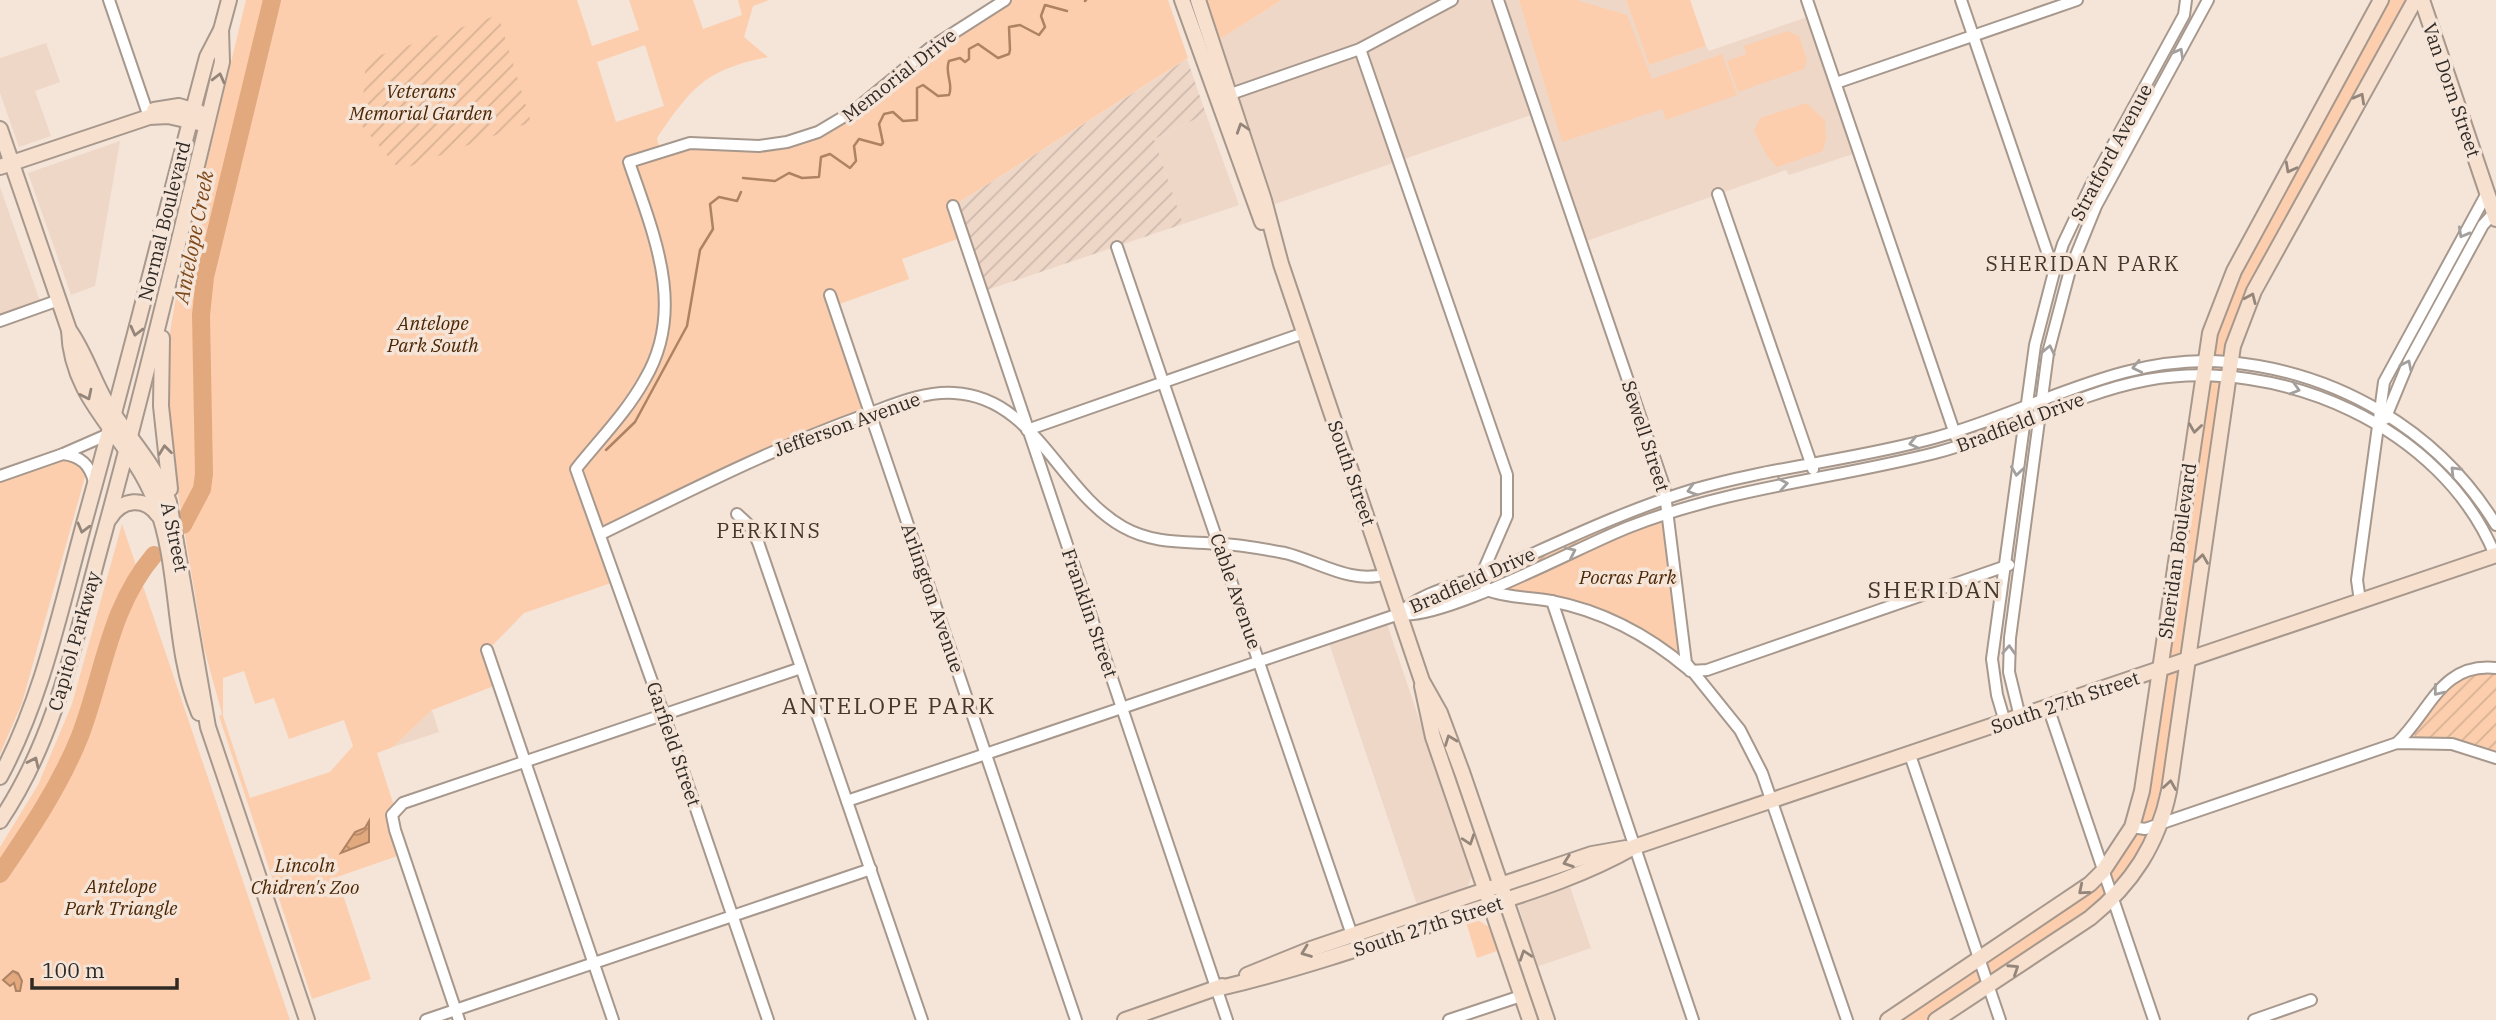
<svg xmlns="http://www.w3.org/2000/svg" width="2496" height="1020" viewBox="0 0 2496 1020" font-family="'IBM Plex Serif',serif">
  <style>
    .built { fill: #efd7c8 }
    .industrial { fill: url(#industrial-furrows) }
    .park { fill: #fccead; fill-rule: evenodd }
    .garden { fill: url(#garden-furrows) }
    .water { fill: url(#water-waves); stroke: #ad8364; stroke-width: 2 }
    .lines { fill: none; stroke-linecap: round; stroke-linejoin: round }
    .stream { stroke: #ad8364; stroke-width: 2.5 }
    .river { stroke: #e2a97f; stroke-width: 18 }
    .street-casing { stroke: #a7988d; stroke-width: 14 }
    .secondary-casing { stroke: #a7988d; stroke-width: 18 }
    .street { stroke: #fff; stroke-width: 10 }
    .secondary { stroke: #f8e0ce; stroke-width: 14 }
    .oneway { stroke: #a29f9d }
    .oneway2 { stroke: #94857a }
    .labels { text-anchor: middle; stroke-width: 7; stroke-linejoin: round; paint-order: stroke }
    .street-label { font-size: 19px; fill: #302a25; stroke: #f5e4d8 }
    .park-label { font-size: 19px; font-style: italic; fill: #4a2604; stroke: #f5e4d8 }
    .water-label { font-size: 21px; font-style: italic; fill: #7e491b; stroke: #f5e4d8 }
    .neighbourhood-label { font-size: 21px; letter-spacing: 2px; fill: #44372d; stroke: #f5e4d8 }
    .quarter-label { font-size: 23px; letter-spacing: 2px; fill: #44372d; stroke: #f5e4d8 }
  </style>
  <defs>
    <pattern id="industrial-furrows" width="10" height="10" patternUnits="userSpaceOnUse" patternTransform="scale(1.75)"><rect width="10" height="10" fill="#efd7c8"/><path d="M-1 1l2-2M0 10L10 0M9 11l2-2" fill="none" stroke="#cdb9ac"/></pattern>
    <pattern id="garden-furrows" width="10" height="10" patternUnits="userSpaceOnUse" patternTransform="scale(1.75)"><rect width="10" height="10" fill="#fccead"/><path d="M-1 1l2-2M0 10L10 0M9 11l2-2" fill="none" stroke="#d8b195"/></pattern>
    <pattern id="water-waves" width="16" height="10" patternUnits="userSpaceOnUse" patternTransform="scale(1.75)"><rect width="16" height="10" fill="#e2a97f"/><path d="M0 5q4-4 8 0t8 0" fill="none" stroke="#b88a68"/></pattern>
  </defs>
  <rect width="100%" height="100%" fill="#f5e4d8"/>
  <g class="built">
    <path d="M1282 0H1626L1649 65 1706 46 1709 51 1813 15 1859 152 1789 175 1786 170 1581 243 1537 113 1275 204 1220 39Z"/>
    <path d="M46 43 60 82 35 91 51 136 19 147 0 93V58Z"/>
    <path d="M1206 114 1239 205 1183 224 1154 139Z"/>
    <path d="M120 141 95 286 71 295 28 173Z"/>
    <path d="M0 187 42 307 0 321Z"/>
    <path d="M1385 618 1472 876 1467 888 1417 905 1327 637Z"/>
    <path d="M432 710 439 732 393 747Z"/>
    <path d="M1570 887 1591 948 1536 967 1519 907 1522 903Z"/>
  </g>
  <path class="industrial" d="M1187 59 1206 114 1154 139 1183 224 981 292 953 206Z"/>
  <g class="park">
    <path d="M246 0H577L592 46 639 30 629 0H693L703 29 742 15 738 0H769L753 6 744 37 768 57C705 70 692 87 657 138L660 151 680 146H729L818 132 1005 0H1168L1188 58 953 206 963 237 902 259 909 279 834 306 869 414 601 534 617 581 524 613 488 650 499 684 432 710 393 747 377 753 395 809 403 854 337 877 371 979 312 999 219 716 222 714 204 648 173 464 168 376 169 338 179 279ZM645 45 664 106 616 122 597 62ZM244 671 255 704 274 698 289 739 344 720 353 746 330 772 250 798 223 716V678Z"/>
    <path d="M1207 0H1282L1220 39Z"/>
    <path d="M1519 0H1576L1627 15 1652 79 1722 54 1737 95 1666 120 1662 109 1562 142Z"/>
    <path d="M1626 0H1690L1706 46 1649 65Z"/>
    <path d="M2381 0H2415L2243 317 2166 809 2113 900 1936 1020H1888L2073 898 2132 827 2210 332Z"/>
    <path d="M1787 31 1799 36 1807 60 1804 69 1738 92 1727 61 1746 54 1744 46Z"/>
    <path d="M1806 103 1825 120 1826 138 1823 151 1777 167 1767 156 1754 131 1760 118Z"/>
    <path d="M63 454 88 466 22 703 0 754V476Z"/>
    <path d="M1669 512 1686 663 1601 615 1499 595 1513 579Z"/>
    <path d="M122 524 290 1020H0V847L38 785 72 704Z"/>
    <path d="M1476 919 1489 927 1497 951 1477 958 1466 922Z"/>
  </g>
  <g class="garden">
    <path d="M498 15 531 122 400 170 361 125 366 60Z"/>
    <path d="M1658 507 1661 511 1515 574 1510 573 1511 569 1614 522Z"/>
    <path d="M1463 589H1466L1467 594 1423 608 1424 602Z"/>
    <path d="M2479 671H2496V754L2416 739 2413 732 2453 682Z"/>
  </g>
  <g class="water">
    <path d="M369 821V842L341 853 355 832 365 828Z"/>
    <path d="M13 971 18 973 22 981 20 991H16L14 983 10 986 3 980Z"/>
  </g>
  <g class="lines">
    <g class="stream">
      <path d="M1085 1 1086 0"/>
      <path d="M743 178 775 181 789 173 802 178 819 177 821 157 830 154 850 168 856 161 854 146 859 139 881 145 883 143 879 124 884 114 893 112 903 121 917 120V88L923 85 938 96 949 95C954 84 944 73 949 61L960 58 965 62 969 59V49L978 44 998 58 1009 54 1010 50 1009 27 1020 25 1039 35 1045 27 1041 16 1045 5 1067 11"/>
      <path d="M606 450 635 422 687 326 700 250 713 229 710 204 719 197 737 201 741 192"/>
    </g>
    <g class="river">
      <path d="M183 525 202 489 204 474 201 315 205 277 272 0"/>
      <path d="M0 874C30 830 60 786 80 736 104 673 109 608 154 555"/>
    </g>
    <g class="street-casing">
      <g id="street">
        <path d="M109 0 149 117"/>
        <path d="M1498 0 1664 486 1686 663 1740 730 1762 773 1847 1020"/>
        <path d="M1807 0 1956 437"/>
        <path d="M1961 0 2054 272"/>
        <path d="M1360 49 1507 475V516L1481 576 1487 590C1507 598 1530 597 1551 601 1603 611 1648 635 1688 669"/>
        <path d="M1836 83 2077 0"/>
        <path d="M1225 96 1360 49 1452 0"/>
        <path d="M1718 194 1813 469"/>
        <path d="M953 206 1227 1020"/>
        <path d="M1117 247 1352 935"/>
        <path d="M830 295 1076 1020"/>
        <path d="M0 321 59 300"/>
        <path d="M2385 419 2409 361 2483 225 2494 213"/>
        <path d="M1027 430 1304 333"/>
        <path d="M63 454C81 456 90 465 94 482"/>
        <path d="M0 476 63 454 111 433"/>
        <path d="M737 514 750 526 758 542 922 1020"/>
        <path d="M601 534C687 492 771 449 862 416 891 406 922 391 954 393 1035 397 1059 491 1123 527 1155 545 1187 541 1222 544 1243 545 1264 549 1285 553 1318 561 1352 585 1386 574"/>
        <path d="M1552 601 1693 1020"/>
        <path d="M2360 601 2357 580 2384 382 2487 193"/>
        <path d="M1399 614C1441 622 1582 545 1629 527 1728 488 1833 479 1935 453 2007 434 2073 394 2147 380 2279 356 2442 426 2495 555"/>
        <path d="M487 650 613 1020"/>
        <path d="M1690 671 1707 670 2009 565"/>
        <path d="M2048 707 2154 1020"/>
        <path d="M2020 717 2009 672 2010 638 2048 353 2070 270 2096 206 2208 0"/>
        <path d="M2005 722 1997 695 1992 659 2035 345 2054 272 2063 244 2091 185 2184 15 2186 0"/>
        <path d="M2397 743C2430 712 2441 662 2496 668"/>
        <path d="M1910 755 2000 1020"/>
        <path d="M847 801 1399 614C1421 591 1463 584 1492 572 1558 543 1623 511 1692 490 1771 467 1854 460 1934 438 2034 411 2121 353 2228 362 2338 372 2439 431 2496 525"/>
        <path d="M2132 827 2145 829 2397 743 2452 744 2496 758"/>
        <path d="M426 1020 871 869"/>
        <path d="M459 1020 395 830 392 815 403 803 801 668"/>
        <path d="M768 1020 664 715 576 469C599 440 627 412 645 379 687 308 653 233 629 162L690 143 759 146 787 142 818 132 855 110 930 48 1005 0"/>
        <path d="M1449 1020 1521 996"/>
        <path d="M2254 1020 2311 1000"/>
      </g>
    </g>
    <g class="secondary-casing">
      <g id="secondary">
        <path d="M1182 0 1262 222"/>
        <path d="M1198 0 1264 200 1281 264 1422 681 1440 713 1462 772 1547 1020"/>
        <path d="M2422 0 2496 219"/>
        <path d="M154 110 179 106 199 112"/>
        <path d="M0 129 69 330C85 352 92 378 106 402 127 437 155 463 169 502L208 727 307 1020"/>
        <path d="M0 167 149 117 168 116 199 123"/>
        <path d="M69 330C71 403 130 437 154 499 181 566 171 646 199 713"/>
        <path d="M162 338 161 406 170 489"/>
        <path d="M110 518C121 499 145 496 158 515"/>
        <path d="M1422 686 1433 737 1530 1020"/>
        <path d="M0 777C43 697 61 607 85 520 128 366 166 211 207 57L221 30 229 0"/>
        <path d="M0 821C56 738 75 640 101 545 145 385 183 223 222 62L221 30"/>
        <path d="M1247 975 1311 949 1592 854 1626 848"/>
        <path d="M1216 989C1298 970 1376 943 1456 916 1517 896 1578 879 1634 847L2496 555"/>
        <path d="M1125 1020 1222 986"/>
        <path d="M1888 1020 2090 884 2103 871 2132 827 2142 791 2210 333 2234 271 2381 0"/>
        <path d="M1936 1020 2090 918C2132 884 2158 844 2169 791L2233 346 2254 291 2415 0"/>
      </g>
    </g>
    <use href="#street" class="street"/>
    <use href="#secondary" class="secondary"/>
  </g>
  <defs><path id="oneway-chevron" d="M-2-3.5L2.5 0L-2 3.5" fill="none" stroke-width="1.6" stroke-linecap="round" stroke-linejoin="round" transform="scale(1.75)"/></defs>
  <g class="oneway">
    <use href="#oneway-chevron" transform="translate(2179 53) rotate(-61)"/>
    <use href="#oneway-chevron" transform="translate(2463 233) rotate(119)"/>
    <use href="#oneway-chevron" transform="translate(2049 350) rotate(-78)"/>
    <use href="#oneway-chevron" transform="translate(2407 365) rotate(-64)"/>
    <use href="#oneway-chevron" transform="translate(2137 367) rotate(168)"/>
    <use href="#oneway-chevron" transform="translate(2295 389) rotate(16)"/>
    <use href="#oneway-chevron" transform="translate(1914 443) rotate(167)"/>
    <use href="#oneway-chevron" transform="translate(2017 471) rotate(98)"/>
    <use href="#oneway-chevron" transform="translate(2455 471) rotate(-134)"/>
    <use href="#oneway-chevron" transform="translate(1783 484) rotate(-10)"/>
    <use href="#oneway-chevron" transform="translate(1692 490) rotate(163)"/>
    <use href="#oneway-chevron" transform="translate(1571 552) rotate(-25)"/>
    <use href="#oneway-chevron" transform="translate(2009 650) rotate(-87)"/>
    <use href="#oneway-chevron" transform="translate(2438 691) rotate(129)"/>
  </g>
  <g class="oneway2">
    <use href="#oneway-chevron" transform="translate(219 78) rotate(-76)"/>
    <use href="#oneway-chevron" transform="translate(2360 98) rotate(-61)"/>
    <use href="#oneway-chevron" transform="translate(1242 128) rotate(-108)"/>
    <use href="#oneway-chevron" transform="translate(2290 168) rotate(118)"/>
    <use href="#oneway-chevron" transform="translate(2251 298) rotate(-66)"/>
    <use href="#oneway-chevron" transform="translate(136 331) rotate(104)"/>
    <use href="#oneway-chevron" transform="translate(87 395) rotate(64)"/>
    <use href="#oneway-chevron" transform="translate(2195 428) rotate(98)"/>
    <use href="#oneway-chevron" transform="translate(165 450) rotate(-97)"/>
    <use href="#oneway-chevron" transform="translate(83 528) rotate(105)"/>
    <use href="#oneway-chevron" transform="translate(2202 559) rotate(-82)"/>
    <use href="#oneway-chevron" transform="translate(1450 740) rotate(-111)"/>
    <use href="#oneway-chevron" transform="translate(34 762) rotate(-65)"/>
    <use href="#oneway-chevron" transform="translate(2170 785) rotate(-81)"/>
    <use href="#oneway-chevron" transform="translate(1469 840) rotate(71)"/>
    <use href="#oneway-chevron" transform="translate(1568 862) rotate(161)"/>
    <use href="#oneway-chevron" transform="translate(2083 890) rotate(140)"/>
    <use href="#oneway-chevron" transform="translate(1306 952) rotate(159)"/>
    <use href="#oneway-chevron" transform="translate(1525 955) rotate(-109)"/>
    <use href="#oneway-chevron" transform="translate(2014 969) rotate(-33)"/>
  </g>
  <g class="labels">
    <g class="street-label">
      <text transform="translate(899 75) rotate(-38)" y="7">Memorial Drive</text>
      <text transform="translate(2452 90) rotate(71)" y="7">Van Dorn Street</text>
      <text transform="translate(2111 152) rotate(-62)" y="7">Stratford Avenue</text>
      <text transform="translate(164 221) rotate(-76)" y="7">Normal Boulevard</text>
      <text transform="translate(2020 422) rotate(-21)" y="7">Bradfield Drive</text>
      <text transform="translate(847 424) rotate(-20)" y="7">Jefferson Avenue</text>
      <text transform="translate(1646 436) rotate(72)" y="7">Sewell Street</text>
      <text transform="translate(1352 473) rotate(71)" y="7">South Street</text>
      <text transform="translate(175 537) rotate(78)" y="7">A Street</text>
      <text transform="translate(2177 551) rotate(-82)" y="7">Sheridan Boulevard</text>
      <text transform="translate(1472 580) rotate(-24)" y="7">Bradfield Drive</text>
      <text transform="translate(1236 591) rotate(71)" y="7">Cable Avenue</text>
      <text transform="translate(933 598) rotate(71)" y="7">Arlington Avenue</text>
      <text transform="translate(1090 613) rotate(71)" y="7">Franklin Street</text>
      <text transform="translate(74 641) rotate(-74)" y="7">Capitol Parkway</text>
      <text transform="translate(2065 702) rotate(-19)" y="7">South 27th Street</text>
      <text transform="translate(674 744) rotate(71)" y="7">Garfield Street</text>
      <text transform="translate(1428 926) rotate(-18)" y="7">South 27th Street</text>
    </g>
    <g class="park-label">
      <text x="421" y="98">Veterans<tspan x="421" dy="22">Memorial Garden</tspan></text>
      <text x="433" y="330">Antelope<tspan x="433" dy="22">Park South</tspan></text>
      <text x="1628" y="584">Pocras Park</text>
      <text x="305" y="872">Lincoln<tspan x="305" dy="22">Chidren's Zoo</tspan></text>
      <text x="121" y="893">Antelope<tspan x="121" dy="22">Park Triangle</tspan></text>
    </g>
    <g class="water-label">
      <text transform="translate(194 237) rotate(-79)" y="7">Antelope Creek</text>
    </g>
    <g class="neighbourhood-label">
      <text x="2083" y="271">SHERIDAN PARK</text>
      <text x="769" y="538">PERKINS</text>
    </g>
    <g class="quarter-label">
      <text x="1935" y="598">SHERIDAN</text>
      <text x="889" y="714">ANTELOPE PARK</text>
    </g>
  </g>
  <path d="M32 978v10h145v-10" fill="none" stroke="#302a25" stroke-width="3.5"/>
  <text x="42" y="978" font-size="21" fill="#302a25" stroke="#f5e4d8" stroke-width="5" paint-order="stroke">100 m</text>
</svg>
